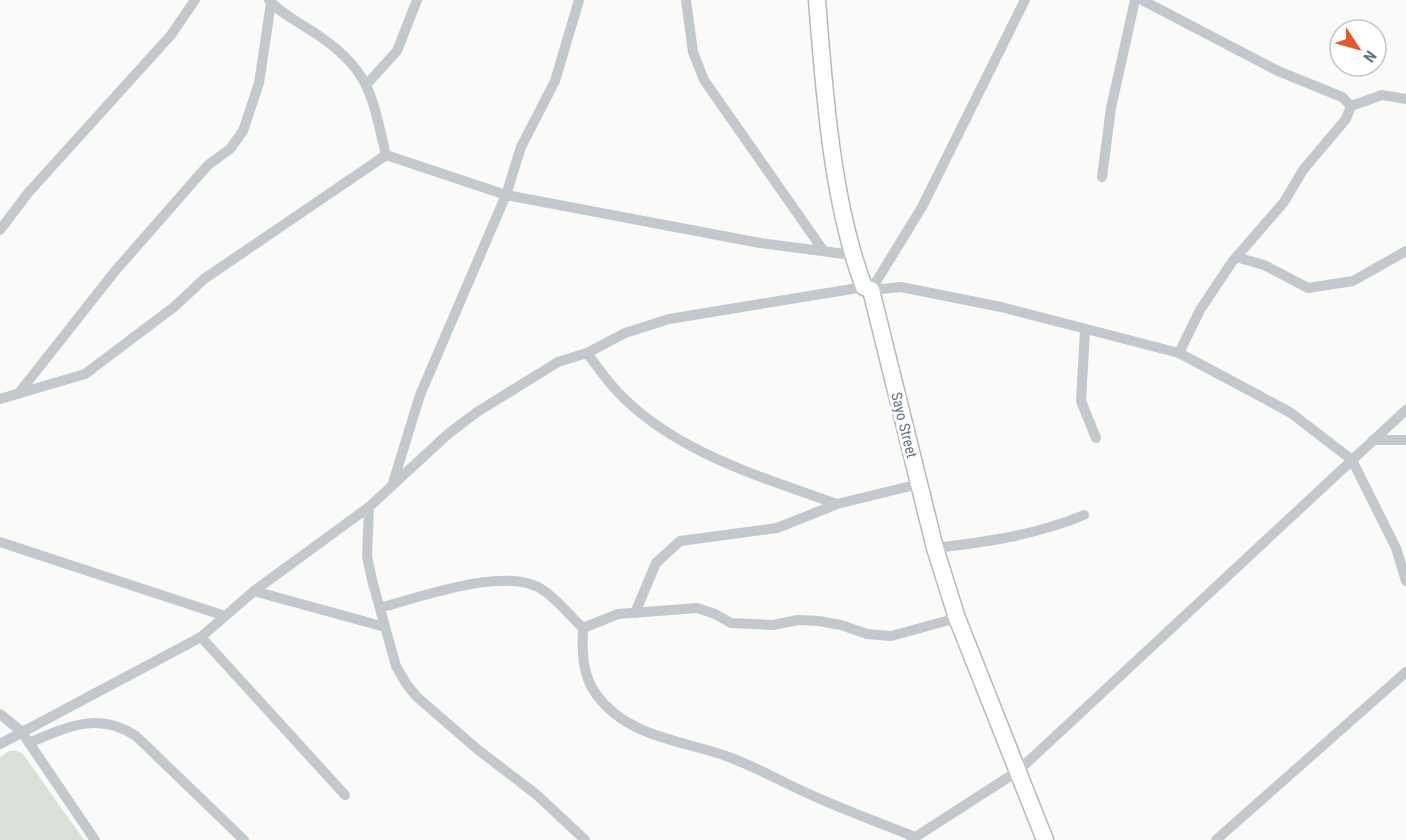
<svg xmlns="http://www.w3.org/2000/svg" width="1406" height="840" viewBox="0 0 1406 840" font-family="'Roboto Condensed',sans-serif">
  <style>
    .green { fill: #dadfd7 }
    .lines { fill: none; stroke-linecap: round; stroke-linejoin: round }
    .secondary-casing { stroke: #b3babf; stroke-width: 19 }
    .street { stroke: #c3c8cc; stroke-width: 10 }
    .secondary { stroke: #fff; stroke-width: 16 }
    .labels { text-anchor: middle; stroke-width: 6; stroke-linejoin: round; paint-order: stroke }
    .street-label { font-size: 15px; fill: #657683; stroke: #fff }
  </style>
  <rect width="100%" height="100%" fill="#fafaf8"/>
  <path class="green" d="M9 751H17L23 754 84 840H0V757Z"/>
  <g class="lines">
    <g class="secondary-casing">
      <path id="secondary" d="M817 0C824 90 832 203 864 287L871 290 935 548 957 618 1045 840"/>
    </g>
    <g class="street">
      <path d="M269 0C281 14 302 24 318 35 371 71 372 97 386 155"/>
      <path d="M686 0 693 52 704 80 823 250"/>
      <path d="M1142 0 1278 71 1342 97 1351 106"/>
      <path d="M367 84 397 51 417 0"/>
      <path d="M386 155 506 195 760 243 852 255"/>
      <path d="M1102 177 1111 108 1135 0"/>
      <path d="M0 230 28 193 171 35 195 0"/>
      <path d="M1236 257 1264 265 1308 288 1353 281 1406 251"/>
      <path d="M871 290 901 287 1001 307 1179 353 1258 395 1291 413 1352 460 1396 548 1406 581"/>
      <path d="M871 290 922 207 1025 0"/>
      <path d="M1085 330 1081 401 1096 438"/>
      <path d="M587 353C596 365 605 378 615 389 671 451 761 477 837 504"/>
      <path d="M1179 353 1200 310 1232 262 1284 202 1303 170 1346 119 1351 106 1382 95 1406 99"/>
      <path d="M18 394 116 270 208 165 230 149 243 131 259 83 271 3"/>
      <path d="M0 399 85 374 174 307 204 279 386 155"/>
      <path d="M1373 440H1406"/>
      <path d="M392 486 420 395 506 195 521 147 555 81 579 0"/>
      <path d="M369 507 367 556 372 580 396 666 407 685 417 697 477 749 537 795 585 840"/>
      <path d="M0 542 225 616"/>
      <path d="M935 548C987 542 1036 535 1084 515"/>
      <path d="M254 591 385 627"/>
      <path d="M382 607C422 597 507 565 543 590 558 600 570 616 583 628 582 651 582 675 596 694 629 740 687 740 734 759 760 769 784 783 809 794 844 810 880 823 915 837"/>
      <path d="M635 613 656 563 680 541 777 528 837 504 919 484"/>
      <path d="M583 628 618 614 697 608 715 614 731 623 773 625 798 620 819 621 841 625 867 634 891 636 957 618"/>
      <path d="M201 637 345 795"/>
      <path d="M0 714 21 731 95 840"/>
      <path d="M29 743C67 727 98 711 136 736L244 840"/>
      <path d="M0 744 201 637 254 591 369 507 448 434 477 412 558 362 587 353 625 333 669 319 864 287"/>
      <path d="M911 840 1018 771 1406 410"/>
      <path d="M1216 840 1406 672"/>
    </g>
    <use href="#secondary" class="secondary"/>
  </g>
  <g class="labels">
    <g class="street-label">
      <text transform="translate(904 425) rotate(76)" y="5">Sayo Street</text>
    </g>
  </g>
  <g transform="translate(1358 48) rotate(126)"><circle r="28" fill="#ffffff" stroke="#c1c8cd" stroke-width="1.5"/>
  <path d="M0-4.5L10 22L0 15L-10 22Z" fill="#e4572e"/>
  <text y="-9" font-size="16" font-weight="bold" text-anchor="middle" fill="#657683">N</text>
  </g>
</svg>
